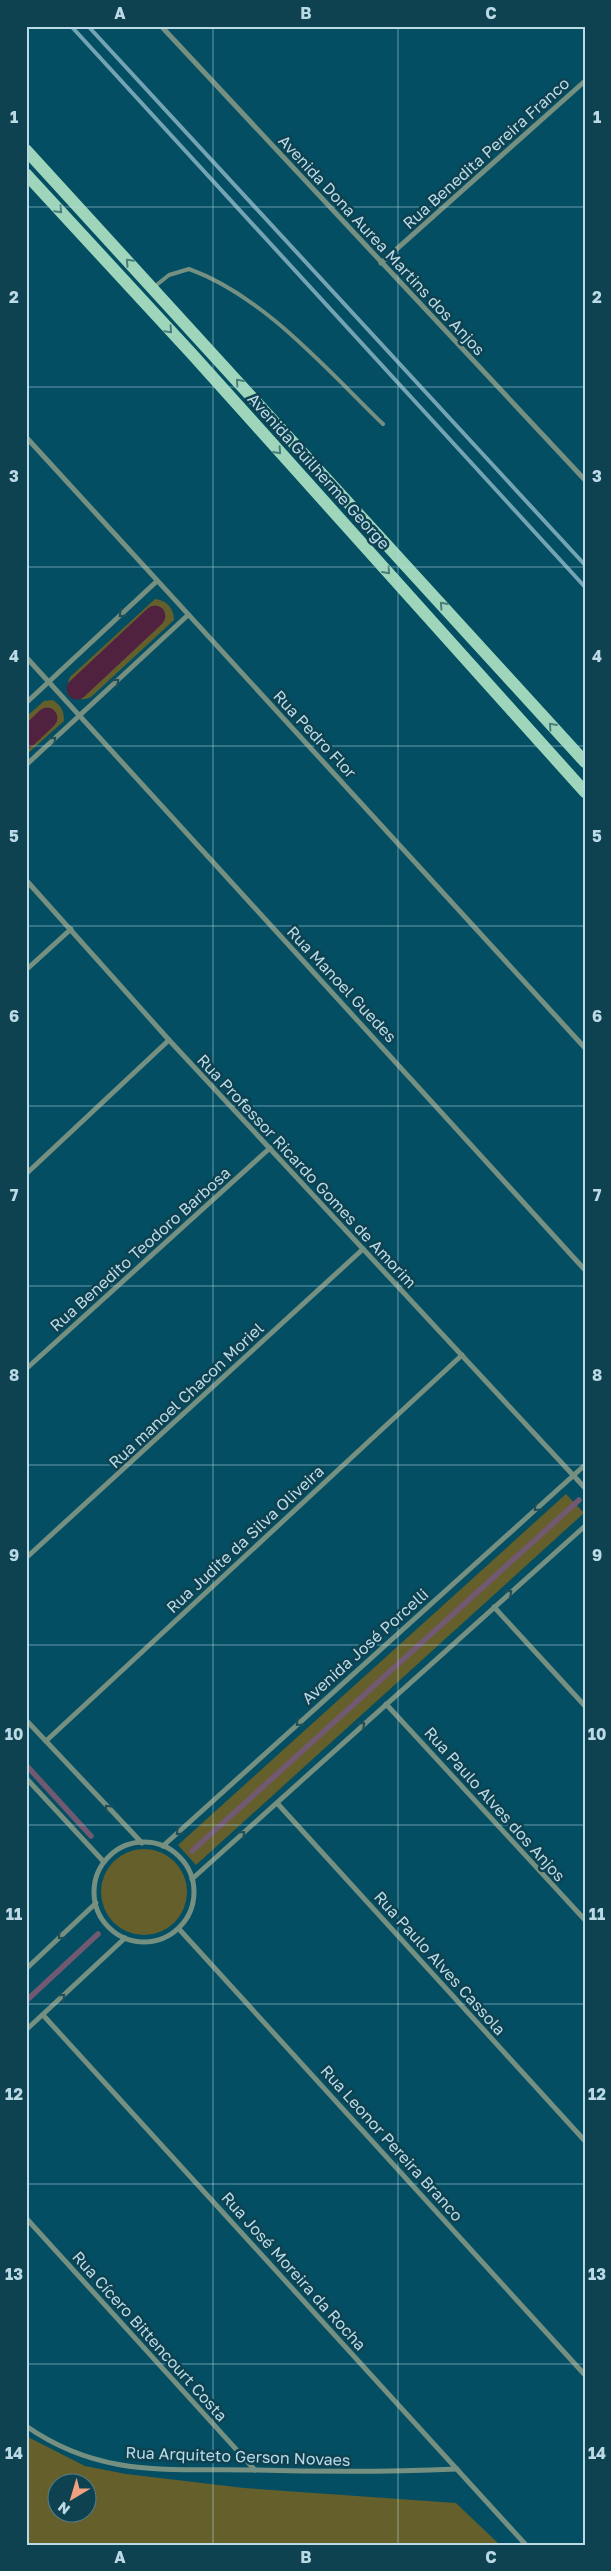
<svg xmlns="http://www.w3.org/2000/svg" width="611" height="2571" viewBox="0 0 611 2571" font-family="'Golos Text',sans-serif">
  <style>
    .green { fill: #655f2b; fill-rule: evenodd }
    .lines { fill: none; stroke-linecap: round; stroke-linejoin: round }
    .stream { stroke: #715972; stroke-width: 5.5 }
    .canal { stroke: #512240; stroke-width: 21 }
    .service { stroke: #758f81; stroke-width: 4 }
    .minor { stroke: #758f81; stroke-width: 5 }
    .primary { stroke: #9fd6bb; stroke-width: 12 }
    .rail { stroke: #74a3b3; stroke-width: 4 }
    .oneway { stroke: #497d7b }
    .oneway2 { stroke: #1e4e58 }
    .grid { fill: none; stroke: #bcdae6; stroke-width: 1; stroke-opacity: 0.55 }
    .labels { text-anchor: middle; stroke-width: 5; stroke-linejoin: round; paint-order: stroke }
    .street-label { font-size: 16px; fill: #bcdae6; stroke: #0f4251 }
    .neatline { fill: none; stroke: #bcdae6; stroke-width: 2 }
    .grid-label { font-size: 16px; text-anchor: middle; font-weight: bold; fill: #bcdae6 }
  </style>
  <rect width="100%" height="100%" fill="#034e62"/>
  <g class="green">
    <path d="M155 599C167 600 174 609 174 620L91 697C76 704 63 693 70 677Z"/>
    <path d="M53 700C61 706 64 710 64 721L26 755V717L44 701Z"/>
    <path d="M566 1494 584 1513 196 1865 178 1845Z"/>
    <circle cx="144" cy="1892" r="43"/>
    <path d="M26 2436 85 2466 126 2474 244 2488 456 2503 500 2545H26ZM58 2484H88V2514H58Z"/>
  </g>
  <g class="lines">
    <g class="stream">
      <path d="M26 1765 91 1836"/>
      <path d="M192 1851 579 1500"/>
      <path d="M26 2001 98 1934"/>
    </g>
    <g class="canal">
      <path d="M77 689 155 616"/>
      <path d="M26 738 47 718"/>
    </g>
    <path class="service" d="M154 287 169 275 189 269C264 296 327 370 383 424"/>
    <g class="minor">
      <path d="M161 26 585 480"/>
      <path d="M381 263 585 81"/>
      <path d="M26 437 585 1048"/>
      <path d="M26 657 585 1270"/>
      <path d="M26 703 157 581"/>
      <path d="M26 765 188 615"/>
      <path d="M26 880 169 1040 585 1488"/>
      <path d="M26 970 71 929"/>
      <path d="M26 1174 169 1040"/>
      <path d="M26 1369 270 1148"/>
      <path d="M26 1558 363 1249"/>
      <path d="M494 1607 585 1706"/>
      <path d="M386 1704 585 1920"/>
      <path d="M26 1720 142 1843"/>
      <path d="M46 1741 462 1355"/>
      <path d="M26 1778 104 1862"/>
      <path d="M277 1803 585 2141"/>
      <circle cx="144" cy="1892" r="50"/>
      <path d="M163 1846 585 1465"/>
      <path d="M192 1879 585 1526"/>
      <path d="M179 1929 585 2375"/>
      <path d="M26 1969 96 1903"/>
      <path d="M43 2015 526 2545"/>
      <path d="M26 2030 125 1938"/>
      <path d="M26 2218 255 2470"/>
      <path d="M26 2426C102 2479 170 2468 256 2470 324 2472 390 2472 457 2469"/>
    </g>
    <g class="primary">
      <path d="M26 150 585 762"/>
      <path d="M26 174 192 354 585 792"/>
    </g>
    <g class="rail">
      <path d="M71 26 585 587"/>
      <path d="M88 26 585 565"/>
    </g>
  </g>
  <defs><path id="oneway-chevron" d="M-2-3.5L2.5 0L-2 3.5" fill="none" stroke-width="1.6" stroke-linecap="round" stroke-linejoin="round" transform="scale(1.25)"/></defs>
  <g class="oneway">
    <use href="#oneway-chevron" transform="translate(59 210) rotate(47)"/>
    <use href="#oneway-chevron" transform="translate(129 262) rotate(-133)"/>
    <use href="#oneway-chevron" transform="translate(169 330) rotate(47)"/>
    <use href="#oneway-chevron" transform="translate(239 382) rotate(-132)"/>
    <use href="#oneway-chevron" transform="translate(278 451) rotate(48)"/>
    <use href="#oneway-chevron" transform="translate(387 571) rotate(48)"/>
    <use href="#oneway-chevron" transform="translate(443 605) rotate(-132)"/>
    <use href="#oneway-chevron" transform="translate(552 726) rotate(-132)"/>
  </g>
  <g class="oneway2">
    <use href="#oneway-chevron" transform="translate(122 614) rotate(137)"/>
    <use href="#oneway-chevron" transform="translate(116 682) rotate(-43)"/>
    <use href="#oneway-chevron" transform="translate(53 740) rotate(-43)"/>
    <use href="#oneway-chevron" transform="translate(537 1508) rotate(138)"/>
    <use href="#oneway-chevron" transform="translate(509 1593) rotate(-42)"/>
    <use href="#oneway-chevron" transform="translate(299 1723) rotate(138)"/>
    <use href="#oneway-chevron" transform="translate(362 1725) rotate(-42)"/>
    <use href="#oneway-chevron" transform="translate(108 1808) rotate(-134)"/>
    <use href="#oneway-chevron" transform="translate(179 1832) rotate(138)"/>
    <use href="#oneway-chevron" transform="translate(242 1834) rotate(-42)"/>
    <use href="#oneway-chevron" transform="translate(61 1936) rotate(136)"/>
    <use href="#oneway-chevron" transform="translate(62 1997) rotate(-43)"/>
  </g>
  <path class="grid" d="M213 26V2545M398 26V2545M26 207H585M26 387H585M26 567H585M26 746H585M26 926H585M26 1106H585M26 1286H585M26 1465H585M26 1645H585M26 1825H585M26 2004H585M26 2184H585M26 2364H585"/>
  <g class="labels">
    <g class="street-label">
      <text transform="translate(486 153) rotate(-42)" y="6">Rua Benedita Pereira Franco</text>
      <text transform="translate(382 245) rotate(47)" y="6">Avenida Dona Aurea Martins dos Anjos</text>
      <text transform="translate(319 471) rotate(48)" y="6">Avenida Guilherme George</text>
      <text transform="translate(315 734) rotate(47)" y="6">Rua Pedro Flor</text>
      <text transform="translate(342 984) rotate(47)" y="6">Rua Manoel Guedes</text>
      <text transform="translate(307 1171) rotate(47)" y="6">Rua Professor Ricardo Gomes de Amorim</text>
      <text transform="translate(140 1249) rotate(-42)" y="6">Rua Benedito Teodoro Barbosa</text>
      <text transform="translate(186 1395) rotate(-43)" y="6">Rua manoel Chacon Moriel</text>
      <text transform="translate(245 1539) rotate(-43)" y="6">Rua Judite da Silva Oliveira</text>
      <text transform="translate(365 1646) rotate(-42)" y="6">Avenida José Porcelli</text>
      <text transform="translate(495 1804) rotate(48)" y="6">Rua Paulo Alves dos Anjos</text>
      <text transform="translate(440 1963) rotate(48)" y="6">Rua Paulo Alves Cassola</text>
      <text transform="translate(392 2143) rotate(48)" y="6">Rua Leonor Pereira Branco</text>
      <text transform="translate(294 2271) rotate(48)" y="6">Rua José Moreira da Rocha</text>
      <text transform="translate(150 2336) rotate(48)" y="6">Rua Cícero Bittencourt Costa</text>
      <text transform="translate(238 2456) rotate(2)" y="6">Rua Arquiteto Gerson Novaes</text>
    </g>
  </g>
  <rect width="611" height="2571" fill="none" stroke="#0f4251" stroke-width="55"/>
  <g transform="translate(72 2498) rotate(218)"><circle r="24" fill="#0f4251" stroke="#547f8d"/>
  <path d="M0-4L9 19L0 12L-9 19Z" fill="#f2a07f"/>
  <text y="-8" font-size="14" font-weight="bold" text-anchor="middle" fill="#bcdae6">N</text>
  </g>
  <rect x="28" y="28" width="556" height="2516" class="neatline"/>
  <g class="grid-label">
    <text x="120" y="19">A</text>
    <text x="306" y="19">B</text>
    <text x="491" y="19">C</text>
    <text x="14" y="123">1</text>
    <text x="597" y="123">1</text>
    <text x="14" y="303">2</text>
    <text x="597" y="303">2</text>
    <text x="14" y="482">3</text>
    <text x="597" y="482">3</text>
    <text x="14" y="662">4</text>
    <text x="597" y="662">4</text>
    <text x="14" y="842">5</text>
    <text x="597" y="842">5</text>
    <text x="14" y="1022">6</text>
    <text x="597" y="1022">6</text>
    <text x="14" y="1201">7</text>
    <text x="597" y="1201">7</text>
    <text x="14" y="1381">8</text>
    <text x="597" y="1381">8</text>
    <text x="14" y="1561">9</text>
    <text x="597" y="1561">9</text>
    <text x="14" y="1740">10</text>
    <text x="597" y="1740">10</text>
    <text x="14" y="1920">11</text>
    <text x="597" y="1920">11</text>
    <text x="14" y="2100">12</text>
    <text x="597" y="2100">12</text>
    <text x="14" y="2280">13</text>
    <text x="597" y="2280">13</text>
    <text x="14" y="2459">14</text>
    <text x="597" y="2459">14</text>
    <text x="120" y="2563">A</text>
    <text x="306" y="2563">B</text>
    <text x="491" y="2563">C</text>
  </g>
</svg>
